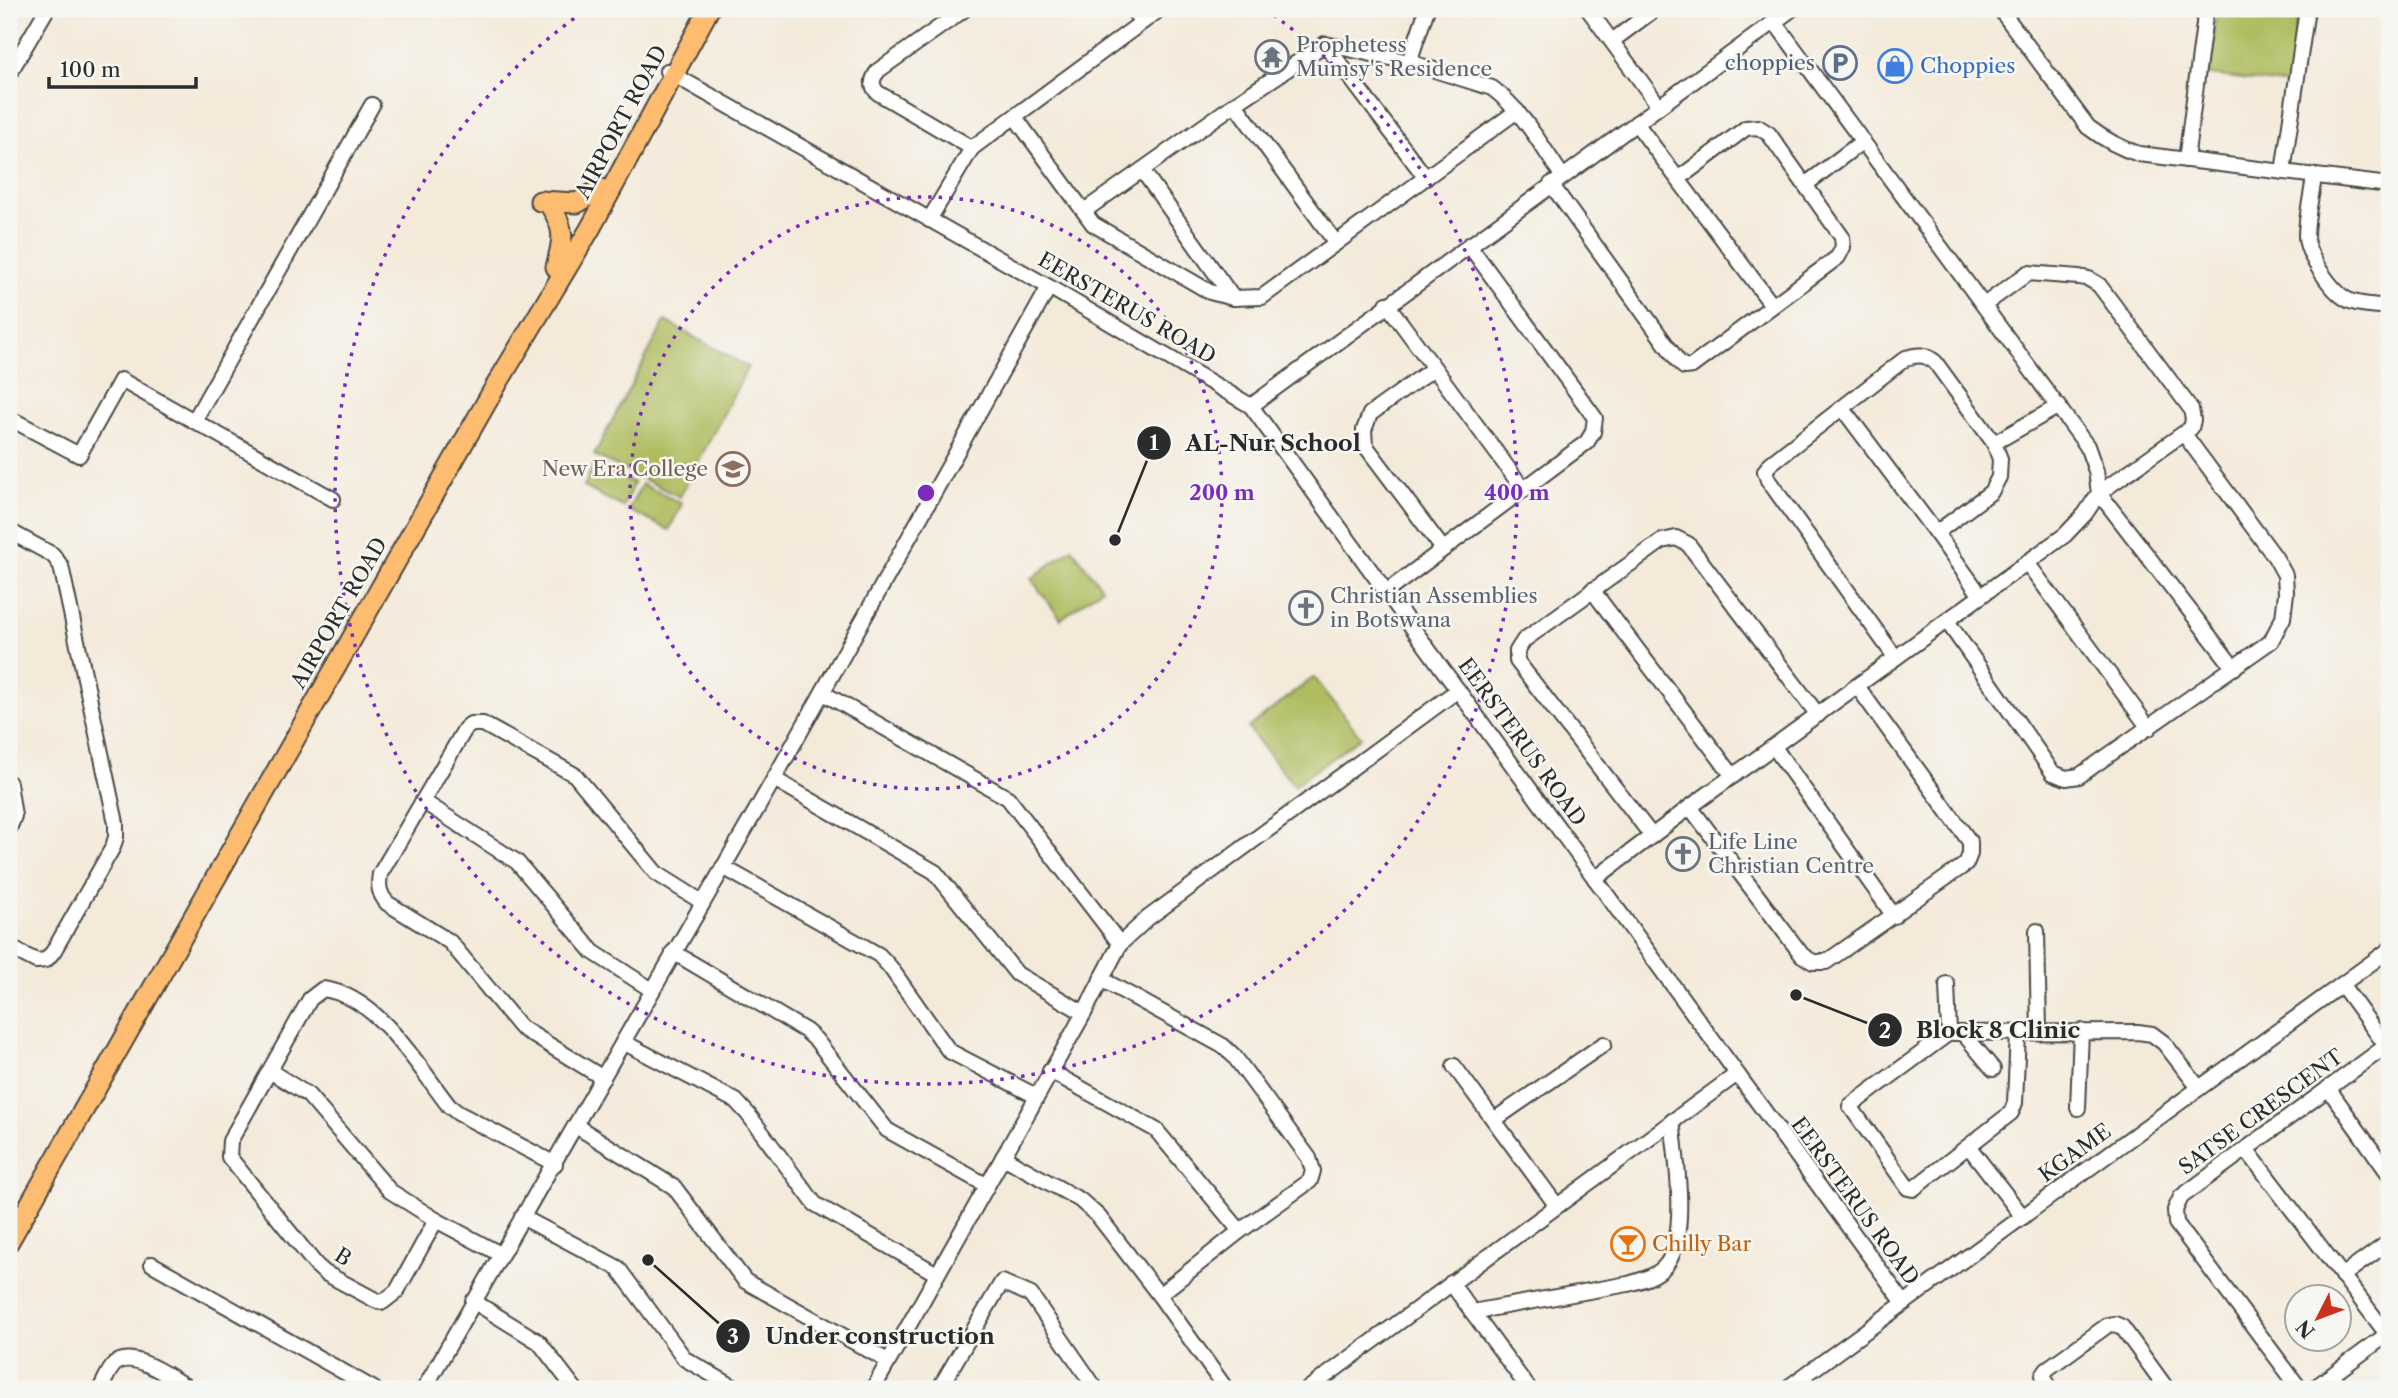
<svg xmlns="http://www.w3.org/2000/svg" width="2398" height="1398" viewBox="0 0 2398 1398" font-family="'Libre Caslon Text',serif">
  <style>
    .green { fill: #afbc5e; stroke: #6d7444; stroke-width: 2 }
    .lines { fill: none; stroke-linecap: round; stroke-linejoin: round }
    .minor-casing { stroke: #494845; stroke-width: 18 }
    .major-casing { stroke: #494845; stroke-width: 23 }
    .minor { stroke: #fff; stroke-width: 14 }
    .major { stroke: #fdbc70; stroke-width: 19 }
    .ring { fill: none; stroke: #7b2cbf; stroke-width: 3.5; stroke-dasharray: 3.5 7 }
    .labels { text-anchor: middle; stroke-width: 5; stroke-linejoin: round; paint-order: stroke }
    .worship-label { font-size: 21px; fill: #5b616d; stroke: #f6f6f2; text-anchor: start }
    .service-label { font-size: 21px; fill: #4e5e75; stroke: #f6f6f2; text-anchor: end }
    .shop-label { font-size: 21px; fill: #366cbe; stroke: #f6f6f2; text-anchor: start }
    .street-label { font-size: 21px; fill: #2b2b2b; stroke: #f6f6f2 }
    .education-label { font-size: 21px; fill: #785e54; stroke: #f6f6f2; text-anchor: end }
    .food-label { font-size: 21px; fill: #c56008; stroke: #f6f6f2; text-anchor: start }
    .centre { fill: #7b2cbf; stroke: #f6f6f2; stroke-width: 3.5 }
    .ring-label { font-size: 21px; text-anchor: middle; font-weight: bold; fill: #7b2cbf; stroke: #f6f6f2; stroke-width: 5; stroke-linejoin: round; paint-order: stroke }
    .leader { fill: none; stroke: #2b2b2b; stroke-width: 2.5 }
    .callout-dot { fill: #2b2b2b; stroke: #f6f6f2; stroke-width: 2.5 }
    .mark-label { font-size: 21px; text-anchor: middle; font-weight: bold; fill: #fff }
    .callout-label { font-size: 23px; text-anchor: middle; font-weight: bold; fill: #2b2b2b; stroke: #f6f6f2; stroke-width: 5; stroke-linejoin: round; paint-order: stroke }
  </style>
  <rect width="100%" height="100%" fill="#f6f6f2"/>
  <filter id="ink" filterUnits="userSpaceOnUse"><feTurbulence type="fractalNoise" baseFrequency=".0143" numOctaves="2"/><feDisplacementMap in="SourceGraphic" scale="14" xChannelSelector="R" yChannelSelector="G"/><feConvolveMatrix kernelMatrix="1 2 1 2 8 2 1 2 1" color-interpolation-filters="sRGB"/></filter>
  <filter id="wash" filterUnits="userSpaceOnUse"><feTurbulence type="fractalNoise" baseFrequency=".00686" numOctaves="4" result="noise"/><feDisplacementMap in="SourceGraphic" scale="28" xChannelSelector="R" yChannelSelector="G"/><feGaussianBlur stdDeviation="1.57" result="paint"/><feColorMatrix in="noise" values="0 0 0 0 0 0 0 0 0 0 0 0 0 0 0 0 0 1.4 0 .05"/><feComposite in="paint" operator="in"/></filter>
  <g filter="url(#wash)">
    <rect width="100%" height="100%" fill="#f4eada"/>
    <g class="green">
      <path d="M2217 9H2298L2289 85 2209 75Z"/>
      <path d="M665 321 748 367 680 497 594 455Z"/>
      <path d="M594 463 634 483 623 507 584 487Z"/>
      <path d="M642 484 682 504 669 530 628 510Z"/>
      <path d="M1072 548 1102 588 1061 619 1031 579Z"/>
      <path d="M1314 677 1361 737 1294 786 1248 728Z"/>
    </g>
  </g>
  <g filter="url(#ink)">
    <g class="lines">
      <g class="minor-casing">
        <g id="minor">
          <path d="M965 9 879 70C872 78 870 85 878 93L972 148"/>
          <path d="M1132 9 1142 22"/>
          <path d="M1588 9 1659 106"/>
          <path d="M2000 9 2088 127C2105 140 2119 148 2139 154L2389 185"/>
          <path d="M1612 41 1655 9"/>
          <path d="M1325 44 1426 178"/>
          <path d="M1409 62 1427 9"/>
          <path d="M667 71 1049 287 1251 406 1904 1303"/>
          <path d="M9 74 47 9"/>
          <path d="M1235 104 1336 243"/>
          <path d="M1015 117 1093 224 1210 292 1233 298 1262 297 1517 111"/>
          <path d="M1636 123 1772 305"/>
          <path d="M2186 160 2206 9"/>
          <path d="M1142 170 1233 298"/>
          <path d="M2283 172 2307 9"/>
          <path d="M2314 176C2312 195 2306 216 2306 236 2306 254 2331 290 2346 299 2358 306 2376 305 2389 307"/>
          <path d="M1551 184 1678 361 1684 367 1692 366 1838 257 1843 247 1842 237 1769 134 1758 127 1746 128 1678 179"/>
          <path d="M1805 185 1863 141"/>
          <path d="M1084 211 1235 104 1325 44 1409 62 1492 88C1522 110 1542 147 1563 177"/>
          <path d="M929 220 972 148 1160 9"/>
          <path d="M1387 304 1524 490"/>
          <path d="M1984 305 2028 273 2079 277 2089 279 2099 285 2191 409 2193 420 2191 428 2099 493 2234 668"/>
          <path d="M1434 368 1370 414 1364 430 1365 445 1443 549"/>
          <path d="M1251 406 1792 9"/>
          <path d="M1843 409 1936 533 1981 596"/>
          <path d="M9 418 79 455 121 380 333 499"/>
          <path d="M194 421 372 105"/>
          <path d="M1994 443 2059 406"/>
          <path d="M9 531 53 555 61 566 116 823V837L113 847 53 952 46 960 36 961 9 947"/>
          <path d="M2028 564 2149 728"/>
          <path d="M1592 590 1733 776"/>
          <path d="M1386 592 1587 442 1593 432 1595 418 1469 245"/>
          <path d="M1947 621 2053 773 2066 778 2079 776 2271 641 2283 618 2286 593 2285 575 2275 557 2184 434"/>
          <path d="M1895 657 1768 480 1765 471 1770 464 1906 358C1918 354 1925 354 1935 362L1994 443 2000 459 1999 477 1991 492 1936 533"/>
          <path d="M823 693 1008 798 1120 944"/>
          <path d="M1774 747 1894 916"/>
          <path d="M774 779 935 872 1017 974 1084 1013"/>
          <path d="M9 783 14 816 9 829"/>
          <path d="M424 802 517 862 593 952 652 990"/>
          <path d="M1690 807 1802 955 1813 962H1826L1966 864 1970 854V842L1857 686"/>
          <path d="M1652 836 1517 661V651L1524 640 1662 541 1676 538 1688 544 1818 715"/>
          <path d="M723 867 879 955 890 967 949 1051 1036 1096"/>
          <path d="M1595 879 1690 807 2065 535 2085 514 2099 493 2096 471 2087 446 1774 21"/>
          <path d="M2037 931 2039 1032"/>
          <path d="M673 952 806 1031 816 1040 887 1130 986 1185"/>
          <path d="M1101 979 1223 1046 1234 1056 1309 1158 1313 1171 1310 1181 1240 1231 1159 1295"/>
          <path d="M1947 984 1949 1033"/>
          <path d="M2342 985 2389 1050"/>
          <path d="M2018 1032 2015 1103 2011 1113 1913 1189 1908 1188 1850 1106 1949 1033 2138 1032 2152 1034 2164 1043 2199 1088"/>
          <path d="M1963 1033 1993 1069"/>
          <path d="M623 1042 736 1101 748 1114 815 1204 937 1274"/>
          <path d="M1454 1066 1557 1206"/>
          <path d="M270 1071 308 1095 390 1191 436 1220 500 1254"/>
          <path d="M1050 1071 1156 1130 1240 1231"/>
          <path d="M603 1078 520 1027 450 942 387 903C379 894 378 886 380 874L465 729 471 724H483L575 775 656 873 702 902"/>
          <path d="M2328 1088 2389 1174"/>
          <path d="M2078 1108 2081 1031"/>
          <path d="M1494 1120 1604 1044"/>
          <path d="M576 1126 674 1187 745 1281 888 1361"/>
          <path d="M1969 1147 2023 1217"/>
          <path d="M2246 1149 2387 1334"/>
          <path d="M1003 1157 1080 1200 1099 1217 1159 1295 1226 1389"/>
          <path d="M522 1217 618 1268 685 1359 737 1389"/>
          <path d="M436 1220 397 1291 383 1302 377 1301 325 1273 316 1265 229 1157 230 1141 310 999 323 989C378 996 417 1065 449 1106L458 1113 555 1164"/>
          <path d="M152 1264 374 1389"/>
          <path d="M2342 1276 2389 1242"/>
          <path d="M1451 1283 1529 1389"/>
          <path d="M473 1301 539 1342 575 1389"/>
          <path d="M1472 1312 1628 1284C1642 1280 1656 1277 1666 1265 1689 1236 1676 1157 1672 1121"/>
          <path d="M100 1389C105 1381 108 1371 114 1365 132 1347 172 1379 190 1389"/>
          <path d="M424 1389 774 779 1049 287"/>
          <path d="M873 1389 1084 1013 1120 944 1148 918 1458 690"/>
          <path d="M939 1389 1002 1282 1031 1295 1096 1389"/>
          <path d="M1308 1389 1737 1074"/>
          <path d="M1786 1389 2389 950"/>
          <path d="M2050 1389 2043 1375 2047 1369 2108 1325 2115 1324 2122 1327 2167 1389"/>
          <path d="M2300 1389 2176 1223 2175 1210 2181 1197 2386 1046"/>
          <path d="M2313 1389 2389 1333"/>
        </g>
      </g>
      <g class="major-casing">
        <g id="major">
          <path d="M540 201 577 203 601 189"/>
          <path d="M551 207C566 230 563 241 556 267"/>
          <path d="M9 1241 494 389 590 229 709 9"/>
        </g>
      </g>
      <use href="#minor" class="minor"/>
      <use href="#major" class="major"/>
    </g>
  </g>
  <g class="ring">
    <circle cx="926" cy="493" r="296"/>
    <path d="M1265 9A591 591 0 1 1 587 9"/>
  </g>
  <defs>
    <g id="temple-ring" transform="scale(1.75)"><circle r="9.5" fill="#f6f6f2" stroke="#6b7280" stroke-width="1.5"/><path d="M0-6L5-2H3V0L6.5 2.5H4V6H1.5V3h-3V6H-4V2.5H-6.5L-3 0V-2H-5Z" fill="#6b7280"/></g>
    <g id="parking-ring" transform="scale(1.75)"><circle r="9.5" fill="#f6f6f2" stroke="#5c6f8a" stroke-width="1.5"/><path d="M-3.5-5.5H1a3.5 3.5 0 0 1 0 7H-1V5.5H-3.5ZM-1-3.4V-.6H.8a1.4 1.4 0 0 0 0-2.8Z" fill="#5c6f8a"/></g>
    <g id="shop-ring" transform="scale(1.75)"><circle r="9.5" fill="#f6f6f2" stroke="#3f7fe0" stroke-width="1.5"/><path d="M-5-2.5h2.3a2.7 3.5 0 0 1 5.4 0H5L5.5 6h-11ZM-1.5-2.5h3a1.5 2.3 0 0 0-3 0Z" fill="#3f7fe0"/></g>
    <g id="university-ring" transform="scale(1.75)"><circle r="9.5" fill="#f6f6f2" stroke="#8d6e63" stroke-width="1.5"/><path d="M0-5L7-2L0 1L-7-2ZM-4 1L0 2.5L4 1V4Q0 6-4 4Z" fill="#8d6e63"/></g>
    <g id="church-ring" transform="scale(1.75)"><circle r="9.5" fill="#f6f6f2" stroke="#6b7280" stroke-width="1.5"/><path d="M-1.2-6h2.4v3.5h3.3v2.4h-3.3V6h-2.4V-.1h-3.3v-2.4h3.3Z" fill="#6b7280"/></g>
    <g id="bar-ring" transform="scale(1.75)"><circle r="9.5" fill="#f6f6f2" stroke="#e8710a" stroke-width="1.5"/><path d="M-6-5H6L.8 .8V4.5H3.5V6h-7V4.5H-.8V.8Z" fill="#e8710a"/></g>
  </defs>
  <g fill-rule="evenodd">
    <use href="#temple-ring" x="1272" y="57"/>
    <use href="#parking-ring" x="1840" y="63"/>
    <use href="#shop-ring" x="1895" y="66"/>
    <use href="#university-ring" x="733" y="469"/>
    <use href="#church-ring" x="1306" y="608"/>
    <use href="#church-ring" x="1683" y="854"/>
    <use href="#bar-ring" x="1628" y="1244"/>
  </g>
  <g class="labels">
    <g class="worship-label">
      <text x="1296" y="52">Prophetess<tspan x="1296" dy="24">Mumsy's Residence</tspan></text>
      <text x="1330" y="603">Christian Assemblies<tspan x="1330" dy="24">in Botswana</tspan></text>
      <text x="1708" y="849">Life Line<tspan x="1708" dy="24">Christian Centre</tspan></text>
    </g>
    <g class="service-label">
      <text x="1815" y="70">choppies</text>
    </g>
    <g class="shop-label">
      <text x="1920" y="73">Choppies</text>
    </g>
    <g class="street-label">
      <text transform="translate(621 122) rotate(-62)" y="7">AIRPORT ROAD</text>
      <text transform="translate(1127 308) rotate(30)" y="7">EERSTERUS ROAD</text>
      <text transform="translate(339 613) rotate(-60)" y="7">AIRPORT ROAD</text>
      <text transform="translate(1522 742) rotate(54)" y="7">EERSTERUS ROAD</text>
      <text transform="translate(2261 1112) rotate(-36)" y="7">SATSE CRESCENT</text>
      <text transform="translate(2075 1153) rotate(-36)" y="7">KGAME</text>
      <text transform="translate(1855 1201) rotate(54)" y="7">EERSTERUS ROAD</text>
      <text transform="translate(343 1257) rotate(32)" y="7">B</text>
    </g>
    <g class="education-label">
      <text x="708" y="476">New Era College</text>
    </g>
    <g class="food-label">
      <text x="1652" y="1251">Chilly Bar</text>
    </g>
  </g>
  <circle cx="926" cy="493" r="10" class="centre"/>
  <g class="ring-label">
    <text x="1222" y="500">200 m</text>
    <text x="1517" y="500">400 m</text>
  </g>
  <path class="leader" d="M1115 540L1154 443M1796 995L1885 1030M648 1260L733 1336"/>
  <g class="callout-dot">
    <circle cx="1115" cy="540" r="7"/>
    <circle cx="1796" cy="995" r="7"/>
    <circle cx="648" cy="1260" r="7"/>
    <circle cx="1154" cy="443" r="18"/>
    <circle cx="1885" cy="1030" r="18"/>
    <circle cx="733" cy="1336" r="18"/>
  </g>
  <g class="mark-label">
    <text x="1154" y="450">1</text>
    <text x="1885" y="1038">2</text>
    <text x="733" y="1344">3</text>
  </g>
  <g class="callout-label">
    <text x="1273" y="451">AL-Nur School</text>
    <text x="1998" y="1038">Block 8 Clinic</text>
    <text x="880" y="1344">Under construction</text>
  </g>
  <rect width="2398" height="1398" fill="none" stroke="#f6f6f2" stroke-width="35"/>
  <g transform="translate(2318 1318) rotate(228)"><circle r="33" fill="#f6f6f2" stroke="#a5a5a2" stroke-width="2"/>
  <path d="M0-5L12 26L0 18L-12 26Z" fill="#c8321e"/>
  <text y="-10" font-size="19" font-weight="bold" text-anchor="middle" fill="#2b2b2b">N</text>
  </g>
  <path d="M49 77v10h147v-10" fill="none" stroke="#2b2b2b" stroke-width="3.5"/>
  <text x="60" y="77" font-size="21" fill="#2b2b2b" stroke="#f6f6f2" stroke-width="5" paint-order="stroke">100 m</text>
</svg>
